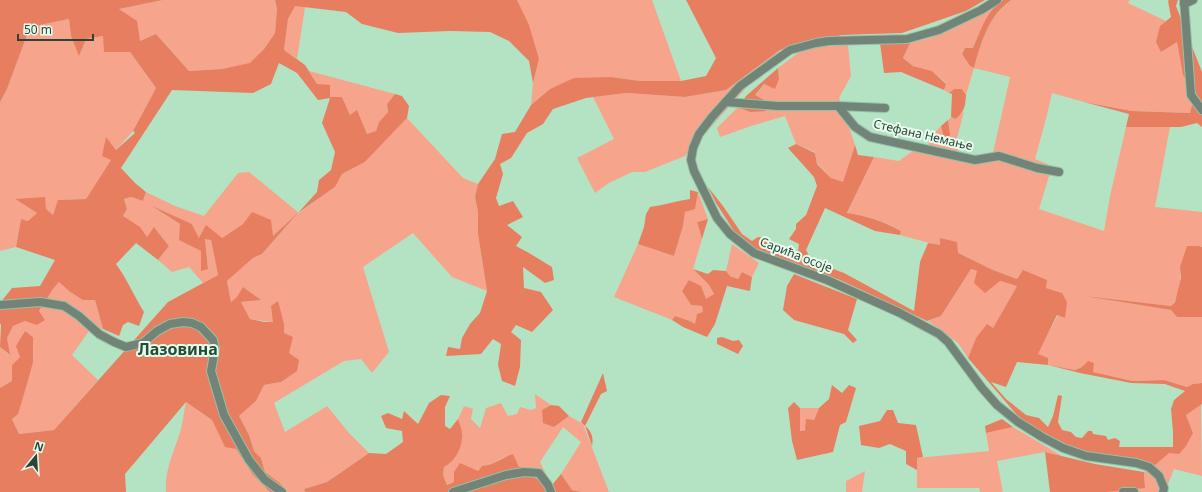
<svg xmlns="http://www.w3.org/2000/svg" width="1202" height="492" viewBox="0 0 1202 492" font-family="'Noto Sans',sans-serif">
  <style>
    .green { fill: #f7a48d }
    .forest { fill: #e87e60; fill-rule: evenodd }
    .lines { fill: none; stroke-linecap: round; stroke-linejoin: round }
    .minor-casing { stroke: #97c0a5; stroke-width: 10 }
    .tertiary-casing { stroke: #97c0a5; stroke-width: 10 }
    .minor { stroke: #728478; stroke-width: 8 }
    .tertiary { stroke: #728478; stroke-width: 8 }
    .labels { text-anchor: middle; stroke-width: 4; stroke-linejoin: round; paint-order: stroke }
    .street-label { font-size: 12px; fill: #2f4236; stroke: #e6fdee }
    .district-label { font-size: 16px; font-weight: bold; fill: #224c34; stroke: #e6fdee }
  </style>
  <rect width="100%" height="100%" fill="#b4e3c4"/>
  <g class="green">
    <path d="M163 0H275L277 9 275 33 264 49 250 64 222 69 189 71 156 34 140 41 119 9Z"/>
    <path d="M517 0H652L681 81H640L611 77 550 89 531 105 533 83 539 59Z"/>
    <path d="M1011 0H1130L1128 3 1166 21 1160 26 1161 52 1177 41 1183 75 1195 94 1190 113 1132 111 1084 102 1052 93 1047 115 1035 159 1052 166 1039 209 1104 231 1110 196 1126 127H1170L1155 207 1202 212V247L1199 246 1180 267C1181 279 1180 297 1171 306L1096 298 1171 310 1177 317H1202V383L1193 384 1187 387 1164 380 1134 381 1093 372 1082 367 1075 370 1048 365 1037 354 1058 315 1064 318 1062 293 1046 288 1023 271 1017 279 993 270 957 253 941 238 940 246 900 235 901 231C884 221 867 215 847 214L874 157 899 161 914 150 931 154 928 139 941 126 945 142 950 134 948 120 951 117 956 119 964 111 956 142 959 154 976 157 993 153 1010 77 974 68 966 95 962 89H954L949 93 944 90 946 83 932 71 913 66 903 58 910 43 930 38 959 25 999 2 983 25 973 48H965L962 54 970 66 974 68C981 43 988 16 1011 0Z"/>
    <path d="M295 5 305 7 297 59 284 50 288 19Z"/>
    <path d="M69 19 71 36 79 55 86 39 103 36 130 52 156 88 133 131 116 150 106 138 111 160 86 199 59 200 53 215 46 210 15 199 37 213 28 221 21 219 16 247 0 251V102L7 89 30 27Z"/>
    <path d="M848 45 851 76 839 98 855 145 843 183 831 178 817 163 815 152 796 144 785 116 751 126 720 137 717 128 738 107 755 95 764 84 779 79 778 68 802 50 817 46Z"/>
    <path d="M780 50 685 156 645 172H632L609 183 595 193 577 158 614 139 593 97 626 93 685 97 726 90Z"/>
    <path d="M309 71 395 94 387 104 388 112 379 122 376 132 367 134 357 111 350 115 342 97 330 98 317 84Z"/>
    <path d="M407 118 463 178 478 184 475 197 478 212V234L487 291 452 277 413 233 363 267 389 352 372 373 361 359 344 361 274 403 285 432 327 406 349 433 369 453 327 482 304 489 305 492H287L280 483 265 472 261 458 254 451 249 435 239 416 256 401 264 385 281 382 289 354 284 333V324L250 319 241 302 261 300 237 297 231 302 227 281 253 258 262 254 295 217 272 237 243 224 222 238H199L192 224 155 208 180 224V240L201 251 208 269 205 238 211 240 218 275 203 283 189 267 172 272 158 260 169 246 155 228 147 237 123 216 127 209 124 199 131 197 143 201 146 192 175 206 204 216 238 173 249 172 299 213 335 187 342 174 365 162Z"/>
    <path d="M698 192 708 219 697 222 702 239 693 269 709 285 714 294 706 300 690 280 682 291 691 305 702 306 703 312 695 324 690 321 675 316 672 320 614 297 638 244 674 256 683 226 685 212 695 208Z"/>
    <path d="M732 244 759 263 752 277 742 272 738 279 730 276 726 271Z"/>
    <path d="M971 269 1000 281 1017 286 993 328 976 338 968 358 958 343 928 321 941 316Z"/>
    <path d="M59 282 69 291 95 300 103 329 89 331 72 355 98 380 54 430 19 434 12 419 33 337 24 331 20 357 12 365V382L0 388V347L9 355 7 338 13 326 25 321 45 320 39 311 53 289Z"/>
    <path d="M535 394 551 405 542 410 554 427 569 416 583 424 609 492H582L572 490 561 474 581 442 563 427 540 462 552 486C536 484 518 466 504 457 497 462 491 466 482 466L478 471 454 472V482L447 485 443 475 444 467 462 437 458 419 464 406 473 409 471 419 480 428 486 408 501 403 508 416 517 414 520 407 531 410 536 408Z"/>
    <path d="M186 402 212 420 225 446 236 449 253 475 270 492H166C164 470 175 450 181 429 183 420 184 411 186 402Z"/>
    <path d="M1201 404 1202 476 1174 469 1165 492H1108L1145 487 1144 472 1193 433 1186 415Z"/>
    <path d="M800 408H819C815 417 811 429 800 431Z"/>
    <path d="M1013 427 1062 456 1045 452 997 461 1003 492H980L979 488H917V458L989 451 986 433Z"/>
    <path d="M865 471 862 492H864H846V481Z"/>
  </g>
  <g class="forest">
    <path d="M0 0H163L119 9 137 21 140 41 156 34 189 71 222 69 250 63 264 49 275 33 277 9 275 0H517L529 25 539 59 533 83 529 61 509 41 490 32 450 31 398 33 362 24 346 12 295 6 288 19 284 50 305 65 317 84 330 85V97H342L350 115 357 110 367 134 376 131 379 122 388 112 387 104 395 94 402 96 409 106 407 118 365 162 342 174 335 187 298 213 262 254 253 258 227 281 231 302 237 297 243 287 261 300 241 302 250 319 264 322H273L271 306 278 301 284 324V333L293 337 289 353 299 360 297 371 281 382 264 385 256 401 239 416 249 435 254 451 261 458 265 472 280 483 287 492H270L253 475 236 449 225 447 212 420 186 402 125 474 126 492H0V388L12 381V365L20 357 16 346 25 331 33 337V362L27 384 18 414 12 419 19 434 54 430 168 302 218 275 211 240 205 239 208 269 201 271V251L179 240 180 224 152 206 192 224 199 238 206 225 222 238 243 224 252 212 271 220 273 236 298 213 317 192 319 180 331 170 335 152 322 123 330 98 318 100 297 73 279 63 271 84 253 93 172 90 121 168 135 183 146 192 143 201 131 197 124 199 127 209 123 216 140 227 147 237 154 227 169 246 158 260 136 243 116 264C127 279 134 296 144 312L139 326 128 322 123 325 119 336 103 329 95 300H83L69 291 59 282 53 289 39 311 45 320 37 325 25 321 13 326 7 338 10 355 0 347 1 325 0 323V303L12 288 40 286 55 260 16 247 21 219 28 221 37 213 15 199 45 197 46 209 53 215 58 200 86 199 111 160 102 156 106 137 116 150 135 133 133 131 156 88 130 52H104L103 36 86 39 79 56 71 36 69 19 30 27 7 89 0 102Z"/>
    <path d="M686 0H985L966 11 902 33 842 35 780 50 726 90 685 97 626 93 586 98 553 109 543 124 527 133 511 158 500 164 503 174 496 198 499 206 513 201 523 217 507 225 522 237 516 246 529 253 552 267 554 280 545 283 523 267 524 288 541 292 553 310 532 332 516 325 511 332 521 340 520 367 515 386 502 381 498 365 501 344 493 339 481 354 446 356 448 347 460 349 462 338 470 324 480 313 487 291 478 234V212L475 197 478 184 495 159 502 134 515 132 531 105 550 89 574 78 611 77 640 81H681L706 76 716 58Z"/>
    <path d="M1003 0H1011C988 16 981 43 974 68L970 66 962 54 965 48H973C980 32 987 10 1003 0Z"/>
    <path d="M1169 0H1178L1176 6 1202 72V127L1197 123 1181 127H1126L1129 114 1084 102 1132 111 1190 113 1195 94 1183 75 1177 42 1161 52 1156 42 1160 26 1171 17 1168 1Z"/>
    <path d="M880 43H910L903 58 913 66 932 71 946 84 944 90 901 72 884 73Z"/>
    <path d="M778 68 779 79 775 89 764 84 755 95 764 100 766 111 750 112 738 107 746 96Z"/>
    <path d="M954 89H962L966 95C965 107 965 110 956 119L951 117 952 94 949 93Z"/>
    <path d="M948 120 950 134 949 142H945L941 126Z"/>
    <path d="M796 144 815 153 817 164 831 178 843 182 855 145 858 155 874 157 847 213C868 216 883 221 901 231L900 235 875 231 825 208 806 250 812 261 844 273 914 311 920 262 928 243 940 245V238L957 242 958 253 993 270 1017 279 1023 270 1047 280 1046 288 1062 293 1067 302 1065 318 1057 315 1038 354 1048 358V365L1075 370 1082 367 1088 361 1094 363 1093 372 1133 381 1164 380 1187 387 1193 384 1202 383V404L1186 415 1193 433 1186 446 1179 454 1169 453 1155 465 1080 451 1050 438 1022 421 968 358 976 338 987 324 993 328 1017 286 1000 281 985 293 974 283 977 271 971 269 941 316 927 321 840 280 756 250 739 239 716 203 708 187 723 206 742 234 752 241 758 237C763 238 768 239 772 241 783 246 781 257 798 253L799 244 789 239 796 229V224L806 215 817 186 814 177 788 148ZM1017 362 1048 365 1080 373 1131 383 1165 384 1185 391 1174 400 1171 409 1173 432V447H1119L1120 441 1115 438 1108 440 1106 436 1093 434 1092 431H1088L1082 438 1076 437 1071 432 1062 430 1058 422 1062 396 1058 395 1053 416 1048 427 1039 418 1026 415 1006 399 991 382 1006 387Z"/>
    <path d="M690 190 698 192 695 209 685 212 683 226 674 256 638 244 644 227 646 214 650 207C664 205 677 201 690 199Z"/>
    <path d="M708 219 702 239 697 222Z"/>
    <path d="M1187 246H1199L1202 247V317H1177L1171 310 1084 296 1171 306 1175 302 1181 278 1180 267Z"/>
    <path d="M693 269 708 274 713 270 726 271 730 276 738 279 742 272 752 277 750 291 727 286 715 324 707 337 683 327 672 320 675 316 690 321 695 324 697 314 703 312 702 306 691 305 682 291 689 280 701 286 706 299 714 294 709 285Z"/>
    <path d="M794 274 857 299 848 330 857 340 853 343 844 334 794 320 783 310 787 286Z"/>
    <path d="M722 337 733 341 739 340 743 346 738 354 717 344V338Z"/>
    <path d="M603 373 607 391 601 394 585 426C591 430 594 438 592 446L585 426 581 422Z"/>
    <path d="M832 385 842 393 849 385 856 388 846 422 840 425 833 452 797 460 792 441 788 408 794 402 800 408V431L805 430 806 419 814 420 819 408 829 399Z"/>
    <path d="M441 395 450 396 445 407V426L450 429 458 419C460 425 463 432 462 438 461 450 455 461 444 467L443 475 447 485 454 482V472L460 463 478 471 482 466C494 466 501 458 513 454L519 467 526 468 530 476 552 485 561 474 572 490 582 492H305L304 489 327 482 369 453 386 454 403 442 402 431 386 428 381 416 388 413 402 419 404 411 418 424 429 403Z"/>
    <path d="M551 405 559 406 569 416 554 427 543 423 542 410Z"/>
    <path d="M887 410H893L898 423 916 425 923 457 917 458V470L906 464V451L890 444 879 448 861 445 859 426 880 421Z"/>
    <path d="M1002 419 1013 427 986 433 985 426Z"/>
    <path d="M1045 452 1095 464 1144 472 1145 488 1108 492H1050Z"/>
  </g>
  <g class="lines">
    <g class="minor-casing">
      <g id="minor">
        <path d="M1184 0 1191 95 1202 110"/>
        <path d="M1184 4 1193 0"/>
        <path d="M726 102 777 106H838L885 108"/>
        <path d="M838 106 855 127 870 137 975 160 999 156 1037 168 1059 172"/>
        <path d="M0 305 40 302 64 306 79 316 99 334 114 342 126 347 143 343 157 331 170 324 183 322 192 323 201 327 213 340 215 349 211 371 224 415 249 460 265 480 282 492"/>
        <path d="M453 492 506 475 524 472 539 473 548 485 551 492"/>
        <path d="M1123 492H1134"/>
      </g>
    </g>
    <g class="tertiary-casing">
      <path id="tertiary" d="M997 0 981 10 939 30 907 39 829 41 816 43 790 50 740 86 712 117 699 134 693 148 691 160 694 171 717 218 730 234 754 253 827 280 900 313 939 334 948 342 982 388 997 405 1018 422 1042 437 1063 448 1086 456 1136 463 1149 467 1159 476 1164 488 1163 492"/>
    </g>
    <use href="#minor" class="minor"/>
    <use href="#tertiary" class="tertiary"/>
  </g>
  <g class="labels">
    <g class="street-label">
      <text transform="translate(923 135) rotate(13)" y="4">Стефана Немање</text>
      <text transform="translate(796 255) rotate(21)" y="4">Сарића осоје</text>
    </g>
    <g class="district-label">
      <text x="178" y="355">Лазовина</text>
    </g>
  </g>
  <g transform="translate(36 456) rotate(18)" stroke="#e6fdee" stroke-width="3" paint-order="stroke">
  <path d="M0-3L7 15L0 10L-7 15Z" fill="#2f4236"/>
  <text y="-6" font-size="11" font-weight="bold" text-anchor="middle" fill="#2f4236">N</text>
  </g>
  <path d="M18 34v6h75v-6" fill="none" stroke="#2f4236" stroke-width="2"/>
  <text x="24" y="34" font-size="12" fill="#2f4236" stroke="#e6fdee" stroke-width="3" paint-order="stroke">50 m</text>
</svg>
